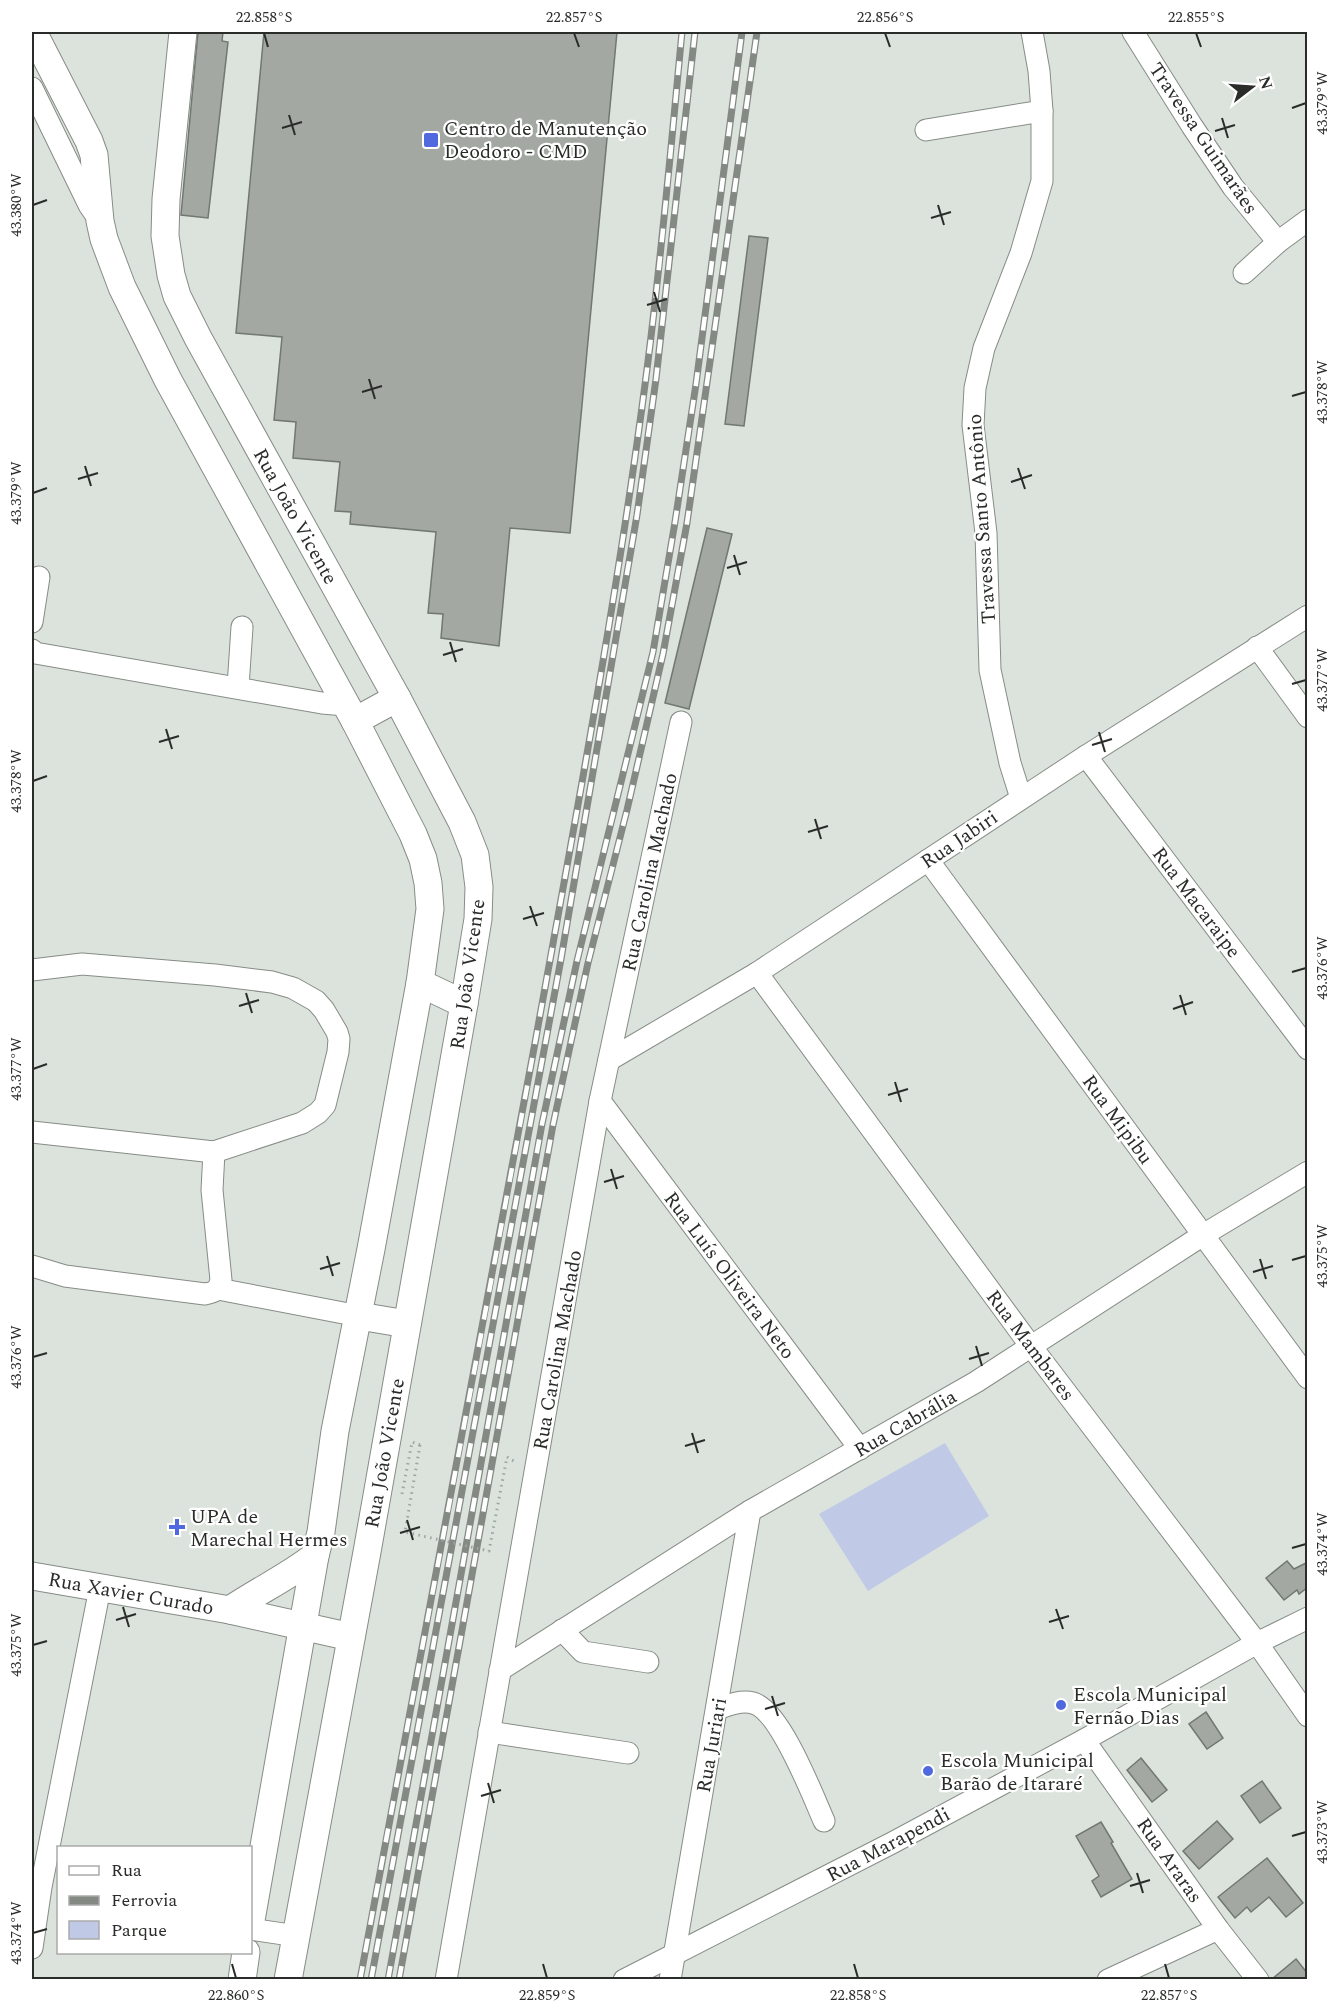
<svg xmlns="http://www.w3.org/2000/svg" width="1339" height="2011" viewBox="0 0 1339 2011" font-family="Spectral,serif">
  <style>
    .green { fill: #c0cae7 }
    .building { fill: #a3a9a2; stroke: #717771; stroke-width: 1.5 }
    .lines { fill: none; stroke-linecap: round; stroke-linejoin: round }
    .minor-casing { stroke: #868c86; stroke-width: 23 }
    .major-casing { stroke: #868c86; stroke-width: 29 }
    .path { stroke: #9ea49e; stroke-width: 3; stroke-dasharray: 1.5 4.5; stroke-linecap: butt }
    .minor { stroke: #fff; stroke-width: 21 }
    .major { stroke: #fff; stroke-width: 27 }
    .rail-casing { stroke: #848984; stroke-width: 7 }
    .rail { stroke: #fff; stroke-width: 4.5; stroke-dasharray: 14; stroke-linecap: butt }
    .path-bridge { stroke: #9ea49e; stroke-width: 3; stroke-dasharray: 1.5 4.5; stroke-linecap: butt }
    .ticks { fill: none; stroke: #292c29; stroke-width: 2 }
    .poi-dot { fill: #5069de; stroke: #fff; stroke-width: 2 }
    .labels { text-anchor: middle; stroke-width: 4.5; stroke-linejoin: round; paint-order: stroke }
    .poi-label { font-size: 20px; fill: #292c29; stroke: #fff; text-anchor: start }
    .street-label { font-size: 20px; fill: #292c29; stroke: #fff }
    .neatline { fill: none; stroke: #292c29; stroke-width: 2 }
    .ticks-label { font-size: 15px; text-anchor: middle; fill: #292c29 }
  </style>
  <rect width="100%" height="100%" fill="#dce3dc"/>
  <path class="green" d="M945 1443 989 1516 868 1591 819 1514Z"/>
  <g class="building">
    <path d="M198 32H223L222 41 228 42 208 218 181 215Z"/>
    <path d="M264 32H617L570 533 510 528 499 646 441 638 443 614 428 613 436 532 350 524 351 512 335 511 340 462 293 458 296 422 274 420 282 337 236 333Z"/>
    <path d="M749 236 768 238 744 426 725 424Z"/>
    <path d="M707 528 732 534 689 709 665 703Z"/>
    <path d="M1287 1561 1294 1569 1308 1562V1587L1299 1594 1297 1590 1284 1600 1266 1578Z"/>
    <path d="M1206 1712 1223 1738 1207 1749 1189 1724Z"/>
    <path d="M1141 1758 1167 1790 1152 1802 1127 1770Z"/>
    <path d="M1262 1781 1281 1808 1260 1823 1241 1796Z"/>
    <path d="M1217 1821 1233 1839 1199 1869 1183 1851Z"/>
    <path d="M1101 1822 1113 1842 1111 1843 1132 1879 1101 1897 1092 1881 1099 1876 1076 1836Z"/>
    <path d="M1267 1858 1303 1903 1286 1917 1269 1897 1251 1912 1247 1907 1235 1918 1218 1897Z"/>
    <path d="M1296 1959 1308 1974V1980H1271Z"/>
  </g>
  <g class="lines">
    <g class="minor-casing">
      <g id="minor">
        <path d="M1133 32 1192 126 1233 187 1278 242"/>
        <path d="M32 88 89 205 100 221"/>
        <path d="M926 130 1042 111"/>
        <path d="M1244 273 1278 242 1308 220"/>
        <path d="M32 622 39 577"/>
        <path d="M1257 647 1308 717"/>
        <path d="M32 650 35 653 322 703 346 705"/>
        <path d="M238 687 242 627"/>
        <path d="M1086 756 1308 1049"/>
        <path d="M1021 798 1010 763 990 670 986 533 973 425 975 388 984 348 1021 253 1042 181V111L1039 71 1032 32"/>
        <path d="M928 860 1308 1378"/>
        <path d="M32 970 82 964 215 975 272 982 293 988 316 1001 324 1010 337 1032 339 1039 338 1052 325 1105 318 1113 302 1123 214 1152 32 1132"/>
        <path d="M757 973 1030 1345 1257 1643 1308 1716"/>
        <path d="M609 1060 757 973 1086 756 1308 616"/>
        <path d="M600 1101 860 1449"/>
        <path d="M32 1266 65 1276 205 1294C216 1292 218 1290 221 1280L212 1190 214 1152"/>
        <path d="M218 1289 359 1316"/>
        <path d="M562 1630 583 1652 648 1662"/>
        <path d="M500 1670 750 1511 976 1382 1203 1235 1308 1172"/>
        <path d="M717 1709C728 1705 741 1700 753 1703 780 1710 813 1796 824 1821"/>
        <path d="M489 1732 628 1753"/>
        <path d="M1084 1740 1218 1929 1258 1980"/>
        <path d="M250 1929 297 1936"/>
        <path d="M32 1948 41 1887 100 1588"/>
        <path d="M446 1980 600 1101 681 722"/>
        <path d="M624 1980 892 1843 1084 1740 1257 1643 1308 1618"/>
        <path d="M670 1980 750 1511"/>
        <path d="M1108 1980 1218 1929"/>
      </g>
    </g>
    <g class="major-casing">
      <g id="major">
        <path d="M33 32 89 141 94 155 100 221 104 239 122 287 168 380 355 721 413 834 423 859 428 883 430 909 420 983 371 1249 335 1431 321 1532 315 1556 250 1926"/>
        <path d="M183 32 166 199 165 236 171 275 177 296 198 338 397 698 462 822 475 855 479 887 478 919 464 1004 367 1552 288 1980"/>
        <path d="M355 721 397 698"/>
        <path d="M420 983 464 1004"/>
        <path d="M359 1316 407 1324"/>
        <path d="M32 1576 230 1610 351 1637"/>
        <path d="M230 1610C258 1591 288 1577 315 1556"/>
        <path d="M242 1980 246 1952"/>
      </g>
    </g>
    <g class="path">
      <path d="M507 1457 517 1463"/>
      <path d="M402 1494 412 1442 420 1445"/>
    </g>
    <use href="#minor" class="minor"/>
    <use href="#major" class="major"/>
    <g class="rail-casing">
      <g id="rail">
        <path d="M360 1980C418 1667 478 1355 535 1043 575 821 617 600 646 377 661 262 671 147 682 32"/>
        <path d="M371 1980 561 959 637 515 656 379 695 32"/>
        <path d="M388 1980 542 1124 577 961 653 652 675 522 696 384 742 32"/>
        <path d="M399 1980 553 1125 588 963 627 810 663 654 687 523 757 32"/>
      </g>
    </g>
    <use href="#rail" class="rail"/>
    <path class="path-bridge" d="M420 1445 405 1532 489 1551 507 1457"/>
  </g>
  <path class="ticks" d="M264 33 268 47M574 33 579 47M885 33 890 47M1196 33 1201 47M1292 108 1306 103M289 115 295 135M1222 118 1228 138M282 128 302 122M1215 131 1235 125M33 205 47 200M938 205 944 225M931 218 951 212M654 292 660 312M647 305 667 299M369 379 375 399M362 392 382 386M1292 396 1306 392M85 466 91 486M1018 468 1025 489M78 479 98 473M1011 482 1032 475M33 493 47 488M734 555 740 575M727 568 747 562M450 642 456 662M443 655 463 649M1292 684 1306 680M166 729 172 749M1099 732 1105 752M159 742 179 736M1092 745 1112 739M33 781 47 776M815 819 821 839M808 832 828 826M530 906 537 926M523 919 544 913M1292 972 1306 968M246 993 252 1013M1180 995 1186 1015M239 1006 259 1000M1173 1009 1193 1002M33 1069 47 1064M895 1082 901 1102M888 1095 908 1089M611 1169 617 1189M604 1182 624 1176M327 1256 333 1276M1260 1259 1266 1279M1292 1260 1306 1256M320 1269 340 1263M1253 1272 1273 1266M976 1346 982 1366M33 1357 47 1353M969 1359 989 1353M692 1433 698 1453M685 1446 705 1440M407 1520 413 1540M400 1533 420 1527M1292 1548 1306 1544M123 1607 129 1627M1056 1609 1063 1629M116 1620 136 1614M1049 1622 1069 1616M33 1645 47 1641M772 1696 778 1716M765 1709 785 1703M488 1783 494 1803M481 1796 501 1790M1292 1836 1306 1832M1137 1873 1143 1893M1130 1886 1150 1880M33 1933 47 1929M232 1964 236 1978M543 1964 547 1978M854 1964 858 1978M1165 1964 1169 1978"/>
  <g class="poi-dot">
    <rect x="423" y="132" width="16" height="16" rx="3"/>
    <path d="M174 1518h6v6h6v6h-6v6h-6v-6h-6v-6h6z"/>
    <circle cx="1061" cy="1705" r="6"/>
    <circle cx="928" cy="1771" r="6"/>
  </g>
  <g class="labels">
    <g class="poi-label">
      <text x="444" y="135">Centro de Manutenção<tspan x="444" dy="23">Deodoro - CMD</tspan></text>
      <text x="190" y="1523">UPA de<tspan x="190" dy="23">Marechal Hermes</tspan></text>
      <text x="1073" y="1701">Escola Municipal<tspan x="1073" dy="23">Fernão Dias</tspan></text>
      <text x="940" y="1767">Escola Municipal<tspan x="940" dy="23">Barão de Itararé</tspan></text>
    </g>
    <g class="street-label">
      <text transform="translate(1204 138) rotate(56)" y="7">Travessa Guimarães</text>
      <text transform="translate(296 516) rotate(61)" y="7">Rua João Vicente</text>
      <text transform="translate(981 519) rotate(-94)" y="7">Travessa Santo Antônio</text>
      <text transform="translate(959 839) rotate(-34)" y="7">Rua Jabiri</text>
      <text transform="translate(649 872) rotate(-78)" y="7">Rua Carolina Machado</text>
      <text transform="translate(1197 902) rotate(53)" y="7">Rua Macaraipe</text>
      <text transform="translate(467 974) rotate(-82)" y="7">Rua João Vicente</text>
      <text transform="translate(1118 1119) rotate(54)" y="7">Rua Mipibu</text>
      <text transform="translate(730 1275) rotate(53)" y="7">Rua Luís Oliveira Neto</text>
      <text transform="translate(1031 1345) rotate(53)" y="7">Rua Mambares</text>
      <text transform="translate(557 1350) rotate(-80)" y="7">Rua Carolina Machado</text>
      <text transform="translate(905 1423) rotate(-30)" y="7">Rua Cabrália</text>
      <text transform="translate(384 1453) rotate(-80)" y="7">Rua João Vicente</text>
      <text transform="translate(131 1593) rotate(10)" y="7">Rua Xavier Curado</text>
      <text transform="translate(711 1745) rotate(-80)" y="7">Rua Juriari</text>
      <text transform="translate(888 1844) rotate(-28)" y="7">Rua Marapendi</text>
      <text transform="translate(1170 1860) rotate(55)" y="7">Rua Araras</text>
    </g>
  </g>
  <rect width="1339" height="2011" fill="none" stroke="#ffffff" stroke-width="66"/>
  <rect x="57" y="1846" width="195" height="108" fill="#ffffff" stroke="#a9aba9" stroke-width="1.5"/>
  <rect x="69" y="1866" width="30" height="9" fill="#ffffff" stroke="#a9aba9" stroke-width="1.5"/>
  <text x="111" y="1876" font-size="18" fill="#292c29">Rua</text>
  <rect x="69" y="1896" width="30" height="9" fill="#848984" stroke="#a9aba9" stroke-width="1.5"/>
  <text x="111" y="1906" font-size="18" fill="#292c29">Ferrovia</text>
  <rect x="69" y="1921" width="30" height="18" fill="#c0cae7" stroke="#a9aba9" stroke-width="1.5"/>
  <text x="111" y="1936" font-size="18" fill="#292c29">Parque</text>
  <g transform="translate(1252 87) rotate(73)" stroke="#ffffff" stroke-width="4.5" paint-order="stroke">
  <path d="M0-4.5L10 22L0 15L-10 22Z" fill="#292c29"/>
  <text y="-9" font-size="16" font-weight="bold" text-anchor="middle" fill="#292c29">N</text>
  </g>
  <rect x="33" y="33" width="1273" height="1945" class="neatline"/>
  <g class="ticks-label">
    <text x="264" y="22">22.858°S</text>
    <text x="574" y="22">22.857°S</text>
    <text x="885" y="22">22.856°S</text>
    <text x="1196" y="22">22.855°S</text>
    <text transform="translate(1322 103) rotate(-90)" y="5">43.379°W</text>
    <text transform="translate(16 205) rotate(-90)" y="5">43.380°W</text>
    <text transform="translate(1322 392) rotate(-90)" y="5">43.378°W</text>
    <text transform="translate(16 493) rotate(-90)" y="5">43.379°W</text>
    <text transform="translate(1322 680) rotate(-90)" y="5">43.377°W</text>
    <text transform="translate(16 781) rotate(-90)" y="5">43.378°W</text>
    <text transform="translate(1322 968) rotate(-90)" y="5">43.376°W</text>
    <text transform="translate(16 1069) rotate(-90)" y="5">43.377°W</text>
    <text transform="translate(1322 1256) rotate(-90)" y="5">43.375°W</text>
    <text transform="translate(16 1357) rotate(-90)" y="5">43.376°W</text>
    <text transform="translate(1322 1544) rotate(-90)" y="5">43.374°W</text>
    <text transform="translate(16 1645) rotate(-90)" y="5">43.375°W</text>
    <text transform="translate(1322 1832) rotate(-90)" y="5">43.373°W</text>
    <text transform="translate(16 1933) rotate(-90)" y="5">43.374°W</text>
    <text x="236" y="2000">22.860°S</text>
    <text x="547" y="2000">22.859°S</text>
    <text x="858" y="2000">22.858°S</text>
    <text x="1169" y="2000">22.857°S</text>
  </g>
</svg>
